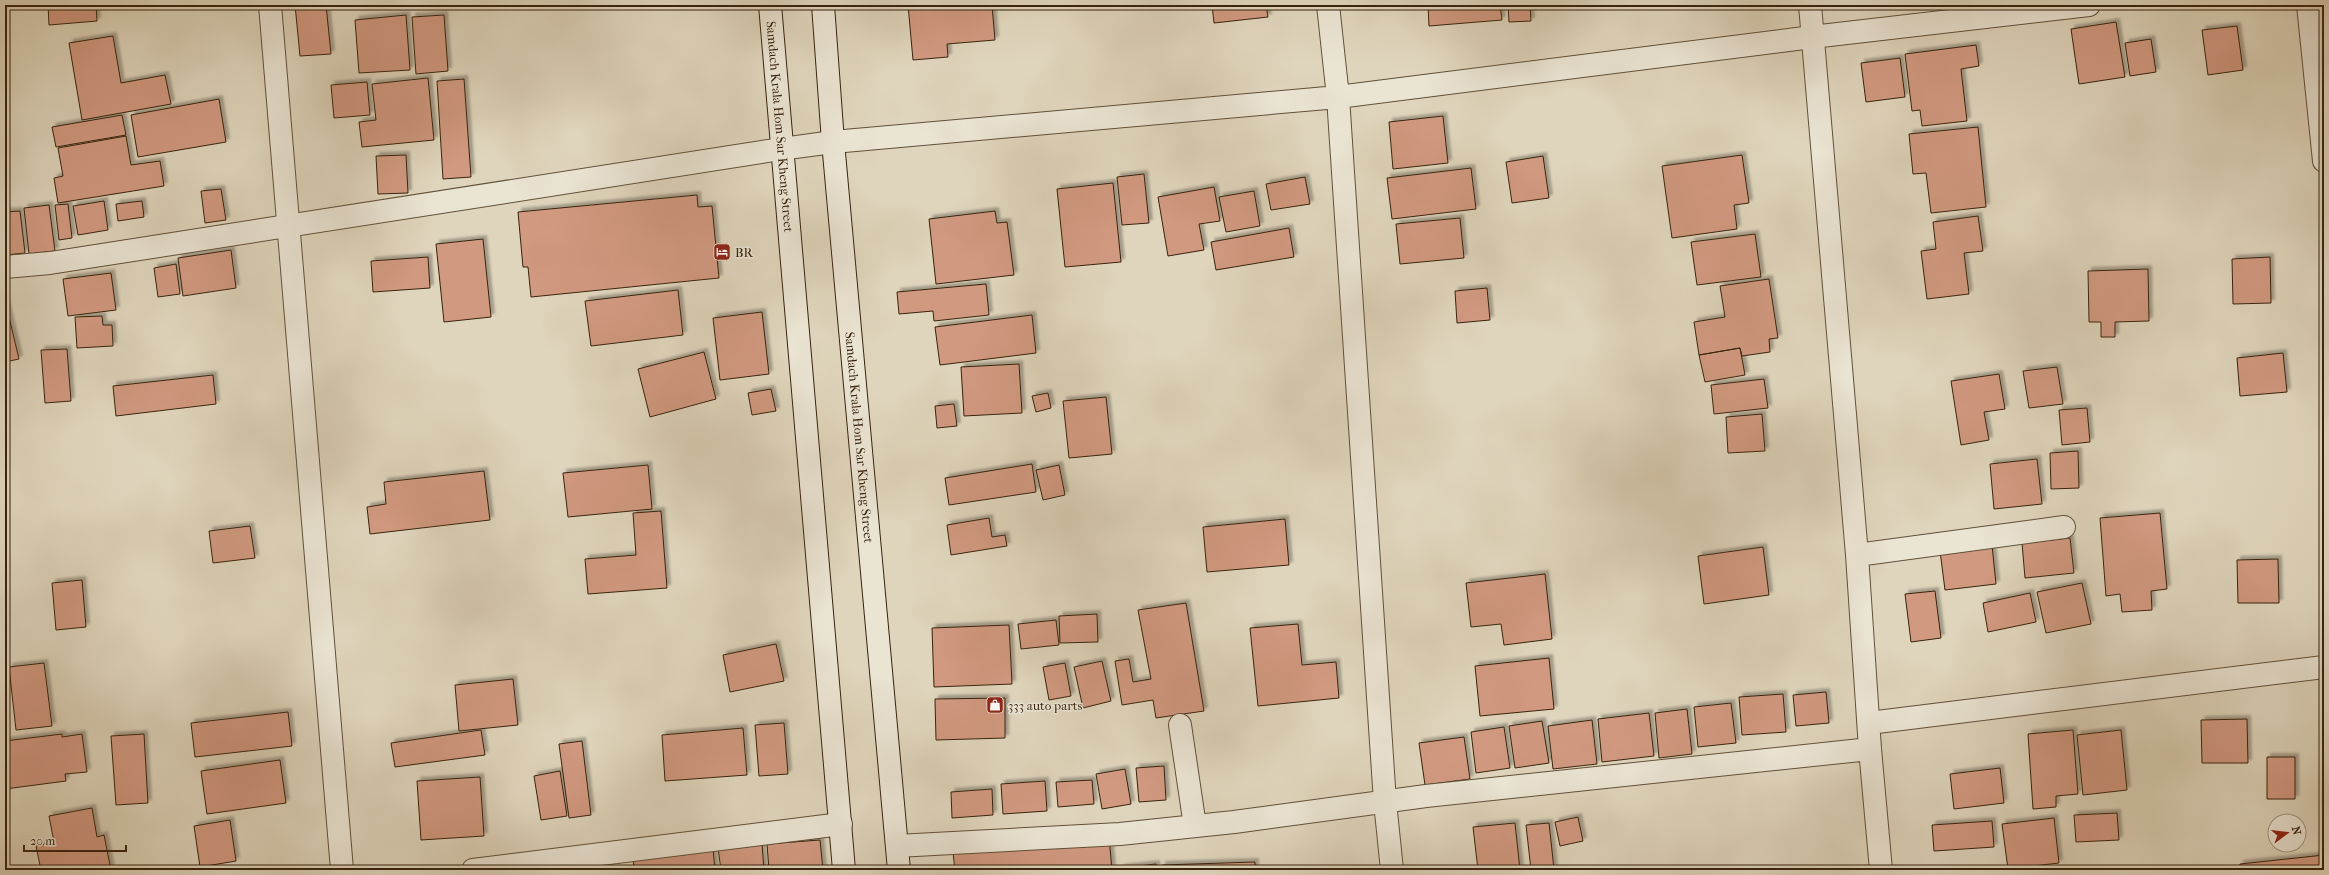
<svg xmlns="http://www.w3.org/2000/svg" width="2329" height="875" font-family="'IM FELL French Canon',serif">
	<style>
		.building { fill: #d19980; stroke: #37230d; filter: url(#shadow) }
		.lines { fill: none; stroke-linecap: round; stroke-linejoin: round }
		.street-casing { stroke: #615039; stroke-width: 24 }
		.secondary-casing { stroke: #37230d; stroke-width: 24 }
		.street { stroke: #eae4d3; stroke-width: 22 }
		.secondary { stroke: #eae4d3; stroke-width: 22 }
		.labels { text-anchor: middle; stroke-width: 3; stroke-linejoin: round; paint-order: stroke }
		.street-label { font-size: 13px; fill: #37230d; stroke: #eae4d3 }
		.poi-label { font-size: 13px; fill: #37230d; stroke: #eae4d3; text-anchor: start }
	</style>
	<defs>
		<filter id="shadow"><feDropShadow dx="3.5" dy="-3.5" stdDeviation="1" flood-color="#0004"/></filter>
	</defs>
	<rect width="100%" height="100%" fill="#dfd5bc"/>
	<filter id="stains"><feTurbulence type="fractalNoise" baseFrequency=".005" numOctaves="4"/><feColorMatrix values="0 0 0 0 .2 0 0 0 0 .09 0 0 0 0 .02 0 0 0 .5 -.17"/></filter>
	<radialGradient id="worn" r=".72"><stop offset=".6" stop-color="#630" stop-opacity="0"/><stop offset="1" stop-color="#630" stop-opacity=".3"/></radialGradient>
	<path class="building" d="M48 5H96L97 21 49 25Z
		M295 5H326L331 54 300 56Z
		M908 5H992L995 40 947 44 948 57 913 60Z
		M1212 5H1266L1268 17 1214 23Z
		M1428 5H1500L1502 20 1429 26Z
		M1508 5H1530L1531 21 1509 22Z
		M406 15 410 70 359 73 355 20Z
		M444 15 448 71 416 74 412 17Z
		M2116 22 2125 77 2079 84 2071 29Z
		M2237 26 2243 70 2208 75 2202 30Z
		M113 36 121 83 165 75 171 104 82 120 69 43Z
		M2151 39 2156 72 2130 76 2125 43Z
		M1976 45 1979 66 1961 69 1967 121 1922 126 1920 110 1912 111 1905 54Z
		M1900 58 1905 97 1866 102 1861 63Z
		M428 78 434 140 362 147 359 122 376 120 372 84Z
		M464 79 471 177 443 179 437 81Z
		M367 82 370 115 334 118 331 85Z
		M219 99 226 142 138 157 131 115Z
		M122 115 126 135 56 147 52 127Z
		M1443 116 1448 163 1393 169 1389 122Z
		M1978 127 1986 207 1931 213 1926 173 1913 174 1909 134Z
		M126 136 131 165 160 161 164 186 58 203 54 178 63 176 58 148Z
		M406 155 408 193 378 194 376 156Z
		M1742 155 1749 203 1734 205 1737 229 1672 238 1662 166Z
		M1543 156 1549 198 1512 203 1506 162Z
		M1471 168 1476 209 1392 219 1387 178Z
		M1144 174 1149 223 1122 225 1117 177Z
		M1305 177 1310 204 1271 210 1266 184Z
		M1113 183 1121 262 1065 267 1057 189Z
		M1214 187 1220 221 1199 224 1204 250 1168 256 1158 197Z
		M221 189 226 220 205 223 201 191Z
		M1254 191 1260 226 1226 232 1219 197Z
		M697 195 698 207 712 206 719 278 531 297 528 267H523L518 212Z
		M104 201 108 230 78 235 73 206Z
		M142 201 144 217 118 221 116 204Z
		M68 204 72 238 59 240 55 205Z
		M49 205 55 251 29 254 24 208Z
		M20 211 25 253 5 255V212Z
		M995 211 997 223 1007 222 1014 275 936 284 929 219Z
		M1978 216 1983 251 1964 253 1969 294 1927 299 1921 251 1936 249 1933 222Z
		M1460 218 1464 258 1400 264 1396 224Z
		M1289 228 1294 257 1216 270 1211 242Z
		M1755 234 1761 277 1697 285 1691 242Z
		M483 239 491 317 444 322 436 244Z
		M231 250 236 288 183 296 178 258Z
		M428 257 430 288 373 292 371 261Z
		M2270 257 2271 303 2233 304 2232 259Z
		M176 264 180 294 158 297 154 268Z
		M2148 269 2149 321 2115 322V337H2101V322H2089L2088 271Z
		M111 273 116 310 68 316 63 279Z
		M1769 279 1778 338 1769 339 1770 352 1742 356 1740 348 1699 355 1694 322 1725 317 1720 286Z
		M986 284 989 315 934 321 933 311 899 314 897 292Z
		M1487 288 1490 320 1457 323 1455 291Z
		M678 290 683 335 591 346 585 301Z
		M5 300 19 359 5 362Z
		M762 312 769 374 720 380 713 318Z
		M1032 315 1036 353 940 365 935 327Z
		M102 316 103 325H112L113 346 77 348 75 317Z
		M1740 348 1745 375 1705 382 1699 355Z
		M67 349 71 401 45 403 41 350Z
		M704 352 716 399 650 417 638 369Z
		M2283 353 2287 392 2240 396 2237 358Z
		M1019 364 1022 413 964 416 961 367Z
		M2057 367 2063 404 2029 408 2023 371Z
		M1999 374 2005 409 1984 412 1989 440 1961 445 1951 381Z
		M213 375 216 404 116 416 113 386Z
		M1764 379 1768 408 1714 414 1711 385Z
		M771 389 776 411 752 415 748 393Z
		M1048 393 1051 408 1036 412 1032 396Z
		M1106 397 1112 454 1069 458 1063 401Z
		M954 404 957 426 937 428 935 406Z
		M2087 408 2090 442 2062 445 2059 410Z
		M1762 414 1765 451 1728 453 1726 417Z
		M2078 451 2079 488 2051 489 2050 453Z
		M2037 459 2042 504 1994 509 1990 464Z
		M1032 464 1036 492 949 505 945 478Z
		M648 465 652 509 568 517 563 473Z
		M1059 465 1065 495 1043 500 1036 470Z
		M484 471 490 520 370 534 367 507 386 504 384 482Z
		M661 511 667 588 588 594 585 559 636 555 633 513Z
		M2160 513 2167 589 2151 591 2152 610 2122 612 2120 594 2106 596 2100 518Z
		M989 518 992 537 1005 535 1007 546 951 555 947 525Z
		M1285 519 1289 565 1207 572 1203 527Z
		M250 526 255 558 213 563 209 531Z
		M2070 538 2074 573 2025 578 2022 543Z
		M1992 545 1996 584 1945 590 1940 551Z
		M1763 547 1769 595 1704 604 1698 556Z
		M2278 559 2279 603H2238L2237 560Z
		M1545 574 1552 639 1504 645 1501 624 1471 627 1466 583Z
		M82 580 86 627 56 630 52 583Z
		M2082 583 2091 624 2046 633 2037 592Z
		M1935 591 1941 638 1911 642 1905 594Z
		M2030 593 2036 622 1988 632 1983 603Z
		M1186 603 1204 711 1156 718 1153 700 1122 705 1115 661 1129 659 1133 682 1151 679 1138 610Z
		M1097 614 1098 642 1060 643 1059 616Z
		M1056 620 1059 645 1021 649 1018 624Z
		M1298 624 1302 665 1336 662 1339 698 1258 706 1250 628Z
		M1009 625 1012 684 934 687 932 628Z
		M776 644 784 681 730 692 723 655Z
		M1549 658 1554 709 1480 716 1475 666Z
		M1102 661 1111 701 1083 708 1074 667Z
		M44 663 52 726 16 730 9 667Z
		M1065 663 1071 696 1049 700 1043 667Z
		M513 679 518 725 459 731 455 685Z
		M1826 692 1829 723 1796 726 1793 695Z
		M1783 694 1786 732 1742 735 1739 697Z
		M1005 698V738L936 740 935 699Z
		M1731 703 1736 743 1698 747 1694 707Z
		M1687 709 1692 754 1659 758 1655 713Z
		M288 712 292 746 195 757 191 723Z
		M1649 713 1654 756 1602 762 1598 719Z
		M2247 719 2248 763H2202L2201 720Z
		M1592 720 1597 764 1553 769 1548 726Z
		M1542 721 1549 763 1515 768 1509 726Z
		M784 723 788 774 759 776 755 725Z
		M1504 727 1510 768 1476 773 1471 732Z
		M743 728 747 775 665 781 662 735Z
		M481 730 485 755 395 767 391 743Z
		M2073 730 2078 794 2056 796V807L2033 809 2028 734Z
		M2121 730 2127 790 2083 795 2077 735Z
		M62 734V737L82 734 87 772 65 774 66 781 5 789V741Z
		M144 734 148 803 116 805 111 736Z
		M1464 737 1470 779 1425 785 1419 743Z
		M582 741 591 815 569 818 559 744Z
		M2267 757H2295V799H2267Z
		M280 760 286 803 207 814 201 771Z
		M1164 766 1166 800 1139 802 1136 768Z
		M2000 768 2004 803 1954 809 1950 774Z
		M1125 769 1131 804 1102 809 1096 774Z
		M560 771 567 816 541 820 534 776Z
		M480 777 484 836 421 840 417 781Z
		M1092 780 1094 804 1058 807 1056 782Z
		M1045 781 1047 811 1003 814 1001 784Z
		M992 789 993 815 952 818 951 792Z
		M92 808 97 837 104 835 111 870H41L36 846 54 842 49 816Z
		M2117 813 2119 840 2076 842 2074 815Z
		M1578 817 1583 841 1560 846 1555 822Z
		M2054 818 2059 863 2008 869 2002 824Z
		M230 820 236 861 200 867 194 826Z
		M1992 821 1994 847 1934 851 1932 825Z
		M1515 823 1520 870H1478L1473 827Z
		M1549 823 1554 869 1531 870 1526 825Z
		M1109 837 1112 870H955L953 853Z
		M820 840 823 870H769L767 844Z
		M762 844 764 870H721L718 848Z
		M713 849 715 870H634L633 856Z
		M2324 855V870H2240V864Z
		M1255 862V870H1162V865Z
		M1156 864 1157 870H1121V868Z"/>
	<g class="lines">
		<defs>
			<path id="street" d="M270 5 342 870
				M1328 5 1338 97 1385 802 1392 870
				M1810 5 1857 555 1870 749 1881 870
				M2308 5 2324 161
				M5 267 50 263 781 149 833 142 1338 97 1812 37 2089 5
				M1857 555 2064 527
				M1869 723 2324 667
				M1180 725 1195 826
				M897 846 1120 834 1234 822 1426 796 1870 749
				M473 870 841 824"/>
			<g id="secondary">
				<path id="s1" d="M770 5 844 870"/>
				<path id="s2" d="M823 5 833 142 899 870"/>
			</g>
		</defs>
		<use href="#street" class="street-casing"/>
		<use href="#secondary" class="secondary-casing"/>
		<use href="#street" class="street"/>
		<use href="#secondary" class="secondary"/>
	</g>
	<defs>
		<symbol id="hotel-square" viewBox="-11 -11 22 22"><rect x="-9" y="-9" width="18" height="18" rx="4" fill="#8f2418" stroke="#eae4d3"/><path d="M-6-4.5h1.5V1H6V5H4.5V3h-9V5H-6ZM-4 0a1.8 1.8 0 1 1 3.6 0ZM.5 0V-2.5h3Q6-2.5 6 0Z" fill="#fff"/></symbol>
		<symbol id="shop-square" viewBox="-11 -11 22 22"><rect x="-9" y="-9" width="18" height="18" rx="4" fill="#8f2418" stroke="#eae4d3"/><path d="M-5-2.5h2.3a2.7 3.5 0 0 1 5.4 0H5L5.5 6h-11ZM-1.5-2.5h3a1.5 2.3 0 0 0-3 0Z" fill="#fff"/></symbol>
	</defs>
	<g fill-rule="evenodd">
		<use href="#hotel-square" x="712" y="242" width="20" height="20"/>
		<use href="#shop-square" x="985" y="695" width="20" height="20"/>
	</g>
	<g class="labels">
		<g class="street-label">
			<text dy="5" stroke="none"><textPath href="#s1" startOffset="122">Samdach Krala Hom Sar Kheng Street</textPath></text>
			<text dy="5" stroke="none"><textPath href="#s2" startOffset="434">Samdach Krala Hom Sar Kheng Street</textPath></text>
		</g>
		<g class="poi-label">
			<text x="735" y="257">BR</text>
			<text x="1008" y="710">333 auto parts</text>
		</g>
	</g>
	<rect width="2329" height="875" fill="none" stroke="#dfd5bc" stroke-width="20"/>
	<rect x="6" y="6" width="2317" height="863" fill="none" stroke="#37230d" stroke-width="2"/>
	<rect x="10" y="10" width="2309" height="855" fill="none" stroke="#37230d"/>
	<g transform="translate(2287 833) rotate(75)"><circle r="19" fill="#eae4d3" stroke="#a29784"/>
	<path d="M0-3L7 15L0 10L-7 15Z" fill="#8f2418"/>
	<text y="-6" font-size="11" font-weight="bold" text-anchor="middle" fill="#37230d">N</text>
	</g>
	<path d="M24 845v6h102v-6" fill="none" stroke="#37230d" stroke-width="2"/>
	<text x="30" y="845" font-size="12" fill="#37230d" stroke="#eae4d3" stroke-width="3" paint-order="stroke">20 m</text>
	<rect width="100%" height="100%" filter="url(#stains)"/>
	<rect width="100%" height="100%" fill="url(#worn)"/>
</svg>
